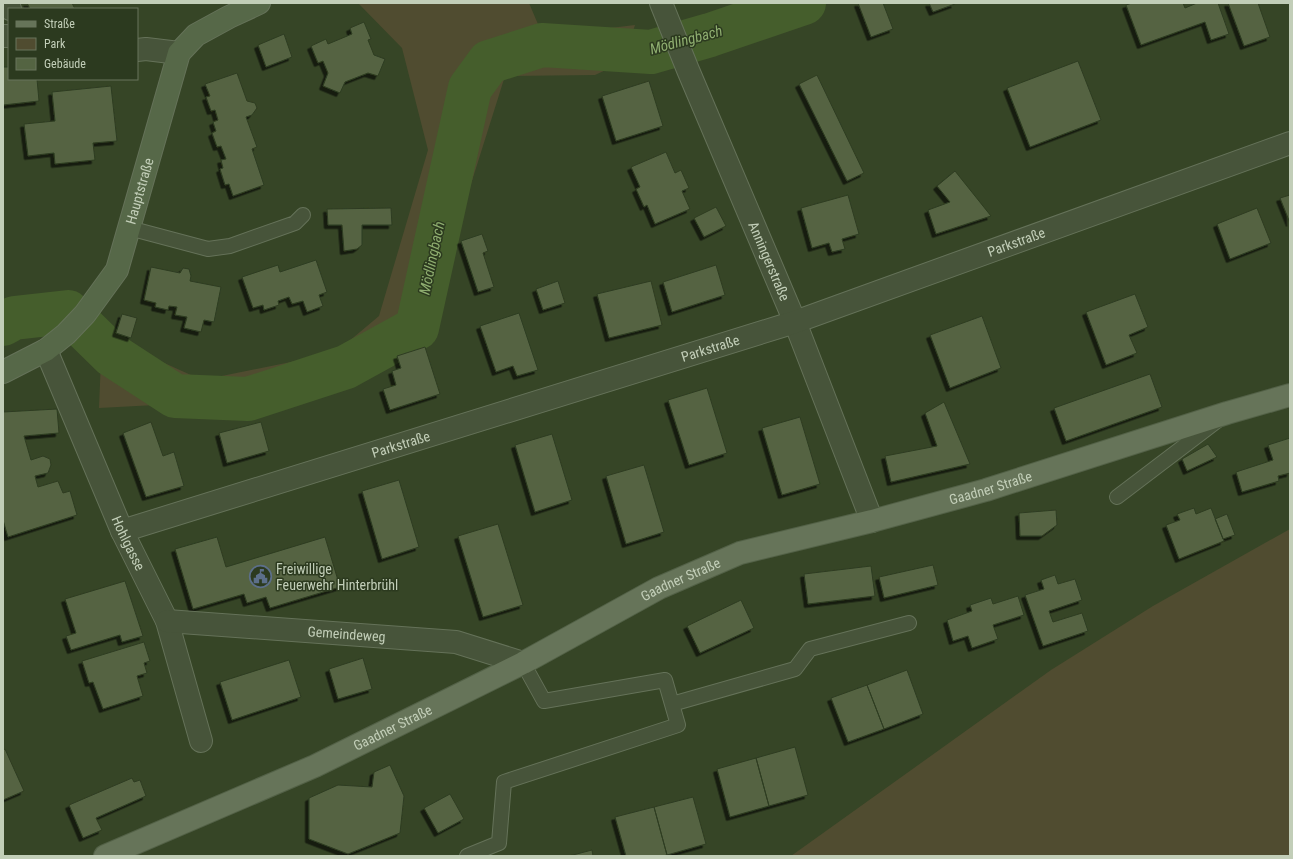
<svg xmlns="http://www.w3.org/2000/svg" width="1293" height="859" font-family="'Roboto Condensed',sans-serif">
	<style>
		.green { fill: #504c30 }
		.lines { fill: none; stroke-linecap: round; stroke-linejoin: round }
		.river { stroke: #455e2c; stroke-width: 44 }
		.building { fill: #546442; stroke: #2e3c21; filter: url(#shadow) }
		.lane-casing { stroke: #657259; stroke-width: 16 }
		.street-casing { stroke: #657259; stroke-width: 24 }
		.secondary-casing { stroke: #657259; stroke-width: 24 }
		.primary-casing { stroke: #536147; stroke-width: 24 }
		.lane { stroke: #47543a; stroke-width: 14 }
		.street { stroke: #47543a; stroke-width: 22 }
		.secondary { stroke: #566848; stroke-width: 22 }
		.primary { stroke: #667459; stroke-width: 22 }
		.labels { text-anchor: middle; stroke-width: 3; stroke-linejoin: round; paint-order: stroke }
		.street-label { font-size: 14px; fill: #c2ceb8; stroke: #2c3a1f }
		.poi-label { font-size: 14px; fill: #c2ceb8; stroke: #2c3a1f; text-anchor: start }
		.water-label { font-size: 15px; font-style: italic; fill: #8fae70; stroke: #2c3a1f }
	</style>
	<defs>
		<filter id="shadow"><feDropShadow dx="-3.5" dy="3.5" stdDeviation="0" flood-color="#0009"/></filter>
	</defs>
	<rect width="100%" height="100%" fill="#364526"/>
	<path class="green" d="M358 3H529L543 36 635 25 623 62 595 75 505 76 424 333 321 373 212 402 99 408 102 335 202 380 335 353 379 316 428 150 402 48Z
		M1290 529V856H791L1051 670 1153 606Z"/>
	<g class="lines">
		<path class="river" d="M3 324 14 318 68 312 112 355 175 396 248 399 346 367 417 328 470 88 489 62 542 45 651 52 710 35 804 3"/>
	</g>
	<path class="building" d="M27 3H72L75 9H30Z
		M858 3H883L893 29 871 37Z
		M929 3H954L955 4 933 12Z
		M1132 3H1183L1185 8 1197 3H1218L1229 34 1211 40 1205 22 1141 45 1126 5Z
		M1228 3H1258L1270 37 1244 46Z
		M364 22 371 39 368 40 374 55 385 59 378 76 368 73 345 82 340 93 323 86 328 73 323 61 318 63 311 46 326 39 328 44 352 34 350 28Z
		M284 34 292 57 266 67 258 45Z
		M1078 61 1101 120 1030 147 1007 88Z
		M3 67H9V79H37L39 101 3 105Z
		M237 73 247 101 255 103 257 108 252 115 246 117 257 147 252 149 264 185 233 196 229 184 225 185 220 169 223 168 221 160 226 159 221 146 217 147 212 133 216 131 213 122 218 120 215 110 211 111 206 97 210 96 205 84Z
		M817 75 864 173 847 181 799 84Z
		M649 81 663 126 616 141 602 96Z
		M111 86 117 141 93 143 95 160 55 164 54 153 28 156 24 124 55 121 52 92Z
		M666 152 675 173 681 170 689 188 682 191 690 209 655 224 647 205 644 207 636 189 640 187 631 167Z
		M955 171 991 216 936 234 928 210 950 202 937 186Z
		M848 195 859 234 842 239 845 249 832 252 829 243 812 248 801 208Z
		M1290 195V223L1280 198Z
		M716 207 726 226 704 237 694 218Z
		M391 208 392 225H362V245L357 249 344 251 342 225H328L327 209Z
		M1257 208 1271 243 1230 259 1217 224Z
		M482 234 488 251 483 253 494 287 478 292 461 241Z
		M316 260 327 292 319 295 323 306 307 312 303 301 292 304 289 297 278 301 279 305 264 310 263 305 253 308 242 277 278 265 280 272Z
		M716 265 725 295 672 312 663 282Z
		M151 267 180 273 183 268 189 269 191 276 190 281 221 287 214 322 204 320 201 332 184 328 187 317 175 315 177 307 169 306 168 310 155 307 156 303 144 300Z
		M558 281 565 303 543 310 536 289Z
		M651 281 662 325 609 338 597 294Z
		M1135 294 1148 327 1129 335 1137 353 1106 365 1086 312Z
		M519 313 538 370 517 376 513 366 496 372 480 326Z
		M122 314 137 318 131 338 116 333Z
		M982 316 1001 368 950 388 930 335Z
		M425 347 440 394 390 410 383 389 396 385 392 371 401 368 397 356Z
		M1150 374 1162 407 1066 441 1054 408Z
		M707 388 727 453 689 465 668 400Z
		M944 402 970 464 891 482 885 456 937 446 925 413Z
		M57 409 59 433 24 436 31 460 43 456 50 459 51 465 48 473 35 476 38 487 58 481 63 493 70 491 77 515 8 537 3 520V412Z
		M800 417 820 484 782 495 762 428Z
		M151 422 163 456 174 452 184 486 146 497 123 433Z
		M261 422 269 451 227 463 219 433Z
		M552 434 572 500 535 512 515 445Z
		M1290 438V473L1278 476 1279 481 1242 492 1236 472 1273 460 1268 445Z
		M1208 444 1217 457 1187 471 1182 459Z
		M644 465 664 532 626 544 606 476Z
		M399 480 419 547 382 559 362 491Z
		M1194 508 1196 514 1211 508 1224 541 1179 559 1166 525 1180 520 1177 514Z
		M1056 510 1057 525 1042 536H1020L1019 513Z
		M1227 514 1235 535 1223 539 1215 519Z
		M498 524 523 605 483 617 458 536Z
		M217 537 226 567 325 537 340 587 270 608 266 597 247 603 244 594 193 609 175 549Z
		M933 565 938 585 884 598 879 577Z
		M871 566 875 596 808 604 804 574Z
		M1055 575 1058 584 1075 579 1082 600 1049 611 1053 622 1082 613 1088 631 1043 646 1025 595 1044 589 1041 580Z
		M125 581 143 636 122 642 120 635 71 650 66 636 76 633 65 599Z
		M1018 596 1024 615 993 625 998 639 972 648 968 636 953 641 947 620 972 611 970 605 991 598 993 604Z
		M741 600 754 628 700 653 687 626Z
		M144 642 150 661 144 663 147 673 137 676 143 696 103 709 93 682 89 683 82 661Z
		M363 658 372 689 338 699 329 669Z
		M289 660 301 697 232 720 220 682Z
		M907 670 923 714 884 729 867 685Z
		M867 685 884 729 848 742 831 698Z
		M795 747 808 795 769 806 756 758Z
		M5 749 24 791 3 800V750Z
		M756 758 769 806 730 817 717 769Z
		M390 765 404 796 400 833 348 854 309 839V798L338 785 372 787 374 772Z
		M132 778 134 782 140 780 146 796 96 818 102 830 83 838 69 805Z
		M450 794 464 819 438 833 424 808Z
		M693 797 706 844 667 855 654 807Z
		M654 807 667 855 662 856H626L615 817Z
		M592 850 593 856H569Z"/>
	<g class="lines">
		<defs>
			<path id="lane" d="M129 228 208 249 230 246 295 223 303 215
				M1117 497 1217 421
				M672 704 795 669 810 649 909 623
				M467 856 499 843 504 782 678 725 665 680 544 701 523 663"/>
			<g id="street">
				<path d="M8 3 10 9"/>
				<path id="s1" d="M661 3 688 70 795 322 872 521"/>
				<path d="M3 36H9"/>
				<path d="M137 50 146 49 179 53"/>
				<path id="s2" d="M46 350 122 531 167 621 201 741"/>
				<path id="s3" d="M122 531 795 322 1290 143"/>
				<path id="s4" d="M167 621 456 642 523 663"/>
			</g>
			<g id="secondary">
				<path id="s5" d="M3 372 46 350 66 334 85 314 117 270 179 53 196 35 229 17 259 3"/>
			</g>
			<g id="primary">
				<path id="s6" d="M105 856 315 766 523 663 659 588 740 553 872 521 986 490 1227 413 1290 395"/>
			</g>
		</defs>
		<use href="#lane" class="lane-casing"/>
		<use href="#street" class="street-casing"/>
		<use href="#secondary" class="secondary-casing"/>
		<use href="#primary" class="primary-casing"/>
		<use href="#lane" class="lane"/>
		<use href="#street" class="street"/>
		<use href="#secondary" class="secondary"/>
		<use href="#primary" class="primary"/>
	</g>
	<defs>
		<symbol id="civic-ring" viewBox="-11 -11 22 22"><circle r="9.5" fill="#2c3a1f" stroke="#5c6f8a" stroke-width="1.5"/><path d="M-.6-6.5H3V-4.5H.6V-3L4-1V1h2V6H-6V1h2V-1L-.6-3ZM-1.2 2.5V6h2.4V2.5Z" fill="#5c6f8a"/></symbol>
	</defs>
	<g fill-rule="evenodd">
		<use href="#civic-ring" x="248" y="564" width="25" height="25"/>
	</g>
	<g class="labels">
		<g class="street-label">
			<text dy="5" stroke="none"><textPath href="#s5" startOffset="238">Hauptstraße</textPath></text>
			<text dy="5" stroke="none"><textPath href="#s3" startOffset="940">Parkstraße</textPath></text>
			<text dy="5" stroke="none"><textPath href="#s1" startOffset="280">Anningerstraße</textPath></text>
			<text dy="5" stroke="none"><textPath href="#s3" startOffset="616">Parkstraße</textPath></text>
			<text dy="5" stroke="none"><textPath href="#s3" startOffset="292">Parkstraße</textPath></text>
			<text dy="5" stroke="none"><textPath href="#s6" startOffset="963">Gaadner Straße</textPath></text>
			<text dy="5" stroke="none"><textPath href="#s2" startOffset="210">Hohlgasse</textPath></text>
			<text dy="5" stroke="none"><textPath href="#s6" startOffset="639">Gaadner Straße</textPath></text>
			<text dy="5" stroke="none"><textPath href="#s4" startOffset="180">Gemeindeweg</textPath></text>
			<text dy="5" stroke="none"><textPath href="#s6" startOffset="315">Gaadner Straße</textPath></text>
		</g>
		<g class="poi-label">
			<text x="276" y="574">Freiwillige<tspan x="276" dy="16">Feuerwehr Hinterbrühl</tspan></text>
		</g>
		<g class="water-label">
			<text transform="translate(686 40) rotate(-15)" y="5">Mödlingbach</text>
			<text transform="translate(432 258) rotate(-78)" y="5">Mödlingbach</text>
		</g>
	</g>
	<rect width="1293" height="859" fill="none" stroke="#c2ceb8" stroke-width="8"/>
	<rect x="8" y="8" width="130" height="72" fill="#2c3a1f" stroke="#68755c"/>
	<rect x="16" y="21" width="20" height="6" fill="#667459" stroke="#68755c"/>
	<text x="44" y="28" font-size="12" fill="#c2ceb8">Straße</text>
	<rect x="16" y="38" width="20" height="12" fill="#504c30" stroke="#68755c"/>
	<text x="44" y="48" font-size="12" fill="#c2ceb8">Park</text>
	<rect x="16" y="58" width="20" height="12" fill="#546442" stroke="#68755c"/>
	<text x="44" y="68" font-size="12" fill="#c2ceb8">Gebäude</text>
</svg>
